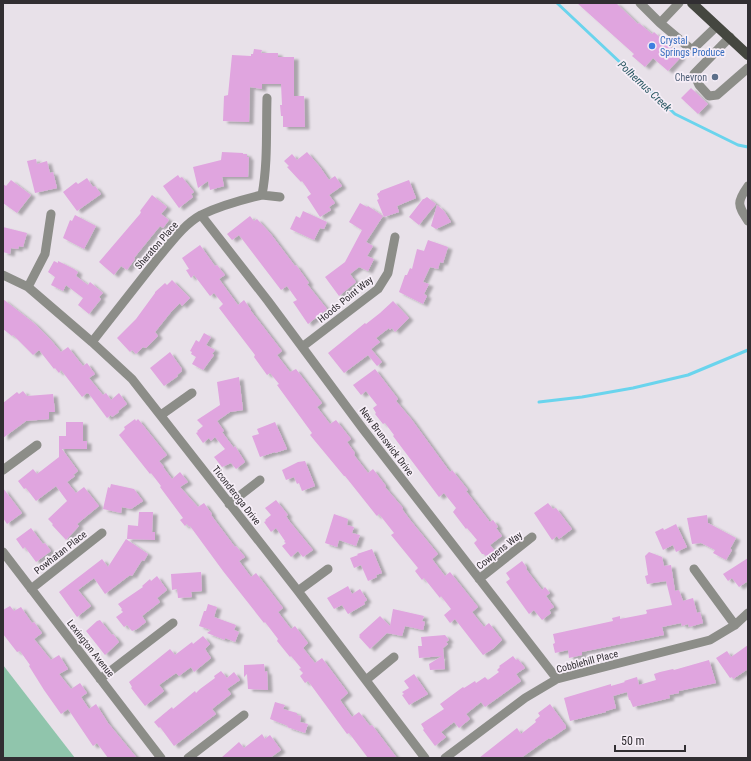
<svg xmlns="http://www.w3.org/2000/svg" width="751" height="761" font-family="'Roboto Condensed',sans-serif">
	<style>
		.green { fill: #90c5ac }
		.lines { fill: none; stroke-linecap: round; stroke-linejoin: round }
		.stream { stroke: #6ad4ed; stroke-width: 3 }
		.building { fill: #e0a5df; filter: url(#shadow) }
		.minor { stroke: #8c8d88; stroke-width: 9 }
		.major { stroke: #454740; stroke-width: 10 }
		.shop-dot { fill: #3f7fe0; stroke: #f6eef7; stroke-width: 1.5 }
		.service-dot { fill: #5c6f8a; stroke: #f6eef7; stroke-width: 1.5 }
		.labels { text-anchor: middle; stroke-width: 3.5; stroke-linejoin: round; paint-order: stroke }
		.shop-label { font-size: 10px; fill: #366cbe; stroke: #f6eef7; text-anchor: start }
		.service-label { font-size: 10px; fill: #4e5e75; stroke: #f6eef7; text-anchor: end }
		.street-label { font-size: 10px; fill: #312e32; stroke: #f6eef7 }
		.water-label { font-size: 11px; font-style: italic; fill: #295762; stroke: #f6eef7 }
	</style>
	<defs>
		<filter id="shadow"><feDropShadow dx="4.5" dy="2.5" stdDeviation="1" flood-color="#0004"/></filter>
	</defs>
	<rect width="100%" height="100%" fill="#e8e1e9"/>
	<path class="green" d="M3 665 75 758H3Z"/>
	<g class="lines">
		<path class="stream" d="M557 3 675 114 738 145 748 147
			M539 402 582 397 633 388 688 375 748 350"/>
	</g>
	<path class="building" d="M577 3H616L638 24 639 23 652 34 654 32 681 57 668 71 653 58 645 67 632 56 634 54Z
		M254 49 262 50 261 53H278V57H294V96H304L305 127H283V116H281L280 105H282L281 84H262V89L250 87 249 122 223 121 224 96 228 95 232 55 251 56V54H253Z
		M691 88 708 104 698 114 681 98Z
		M222 152 243 153V154H247V157H249L248 177H222L224 186 210 190 208 181 198 188 193 167 221 160Z
		M307 152 320 167 329 180 335 176 342 186 329 195 335 203 329 207 331 210 320 217 307 197 311 194 302 181 301 182 287 167 289 166 284 161 292 154 297 160Z
		M36 159 37 164 47 161 50 173 53 172 57 188 35 193 27 161Z
		M178 175 180 178 182 177 194 192 191 194 193 197 179 208 163 186Z
		M87 178 93 187 95 186 101 194 77 211 63 192 76 182 78 184Z
		M11 180 31 195 17 213 3 203V184L6 186Z
		M409 180 416 198 397 206 399 212 384 217 377 200 379 199 377 194 380 192V191Z
		M152 195 167 207 161 214 169 220 163 228 160 226 134 258 135 259 127 270 121 266 114 275 99 262 140 214 141 212 140 211Z
		M427 197 436 204 419 225 409 217 423 199H424Z
		M360 203 367 207 368 206 383 216 366 242 373 246 367 256 374 259 368 271 359 267 350 274 356 282 339 296 325 277 345 262 362 230 349 222Z
		M437 205 444 211 451 222 436 229 431 226Z
		M303 211 327 222 324 229 320 228 314 240 290 229 296 216 300 218Z
		M75 215 96 226 84 249 63 238 70 220 72 221Z
		M250 216 254 221 257 219 270 233 295 266 296 265 309 283 307 284 327 309 308 324 293 302 297 300 287 286 281 290 239 235 232 240 227 234Z
		M3 227 27 233 23 247 19 246 18 249 11 248 10 254 3 252Z
		M428 240 448 247 443 263 440 262 438 269 430 267 423 282 429 284 424 294 427 296 423 304 399 292 405 275H407L410 268 412 269 417 249 424 251Z
		M200 245 215 266 217 265 225 275 219 279 238 305 244 300 251 310V311L282 351 277 355 290 372 296 369 322 403 317 407 330 424 336 420 351 439 347 442 355 453 354 455 368 473 373 469 386 486 385 487 403 508 402 509 411 521 438 554 432 559 445 576 450 572 478 607 472 612 484 627 489 623 502 640 494 648 483 655 455 619 450 623 444 615 451 609 441 596 440 598 424 578 422 580 415 571 418 568 391 535 394 533 379 514 377 516 376 515 345 476H344L310 435 312 433 277 385 279 384 270 373 267 375 254 357 255 355 219 308 223 304 214 293 210 296 194 275 191 278 186 270 189 269 182 258Z
		M54 261 58 263V261L74 269 78 272 76 276 88 285 90 282 103 293 99 297 101 299 89 314 78 305 83 298 66 285 63 291 51 285 55 277 48 272Z
		M172 280 190 298 182 306 180 303 171 312 155 332 158 336 146 348 143 347 136 354 132 350 130 352 117 338 136 319 155 293V292L165 283 167 285Z
		M3 299 35 324 50 339 61 352 68 347 83 366 87 363 95 374 89 378 103 395 106 393 111 400 119 393 127 404 118 411 119 412 112 417 111 415 107 418 89 394 87 393 82 397 61 370 59 373 55 368 54 369 39 350 33 355 13 335 12 336 3 329Z
		M393 301 409 318 395 332 392 328 390 330 389 328 376 338 380 342 371 349 382 362 377 366 368 355 344 373 328 353 365 323 366 324 380 313Z
		M204 333 211 337 206 345 215 350 212 354 214 355 203 370 192 364 196 357 191 354 192 352 190 351 196 340 199 342Z
		M170 352 182 369 181 370 182 371 177 375 178 376 164 386 150 368Z
		M375 369 398 399 396 401 412 420 450 472 452 470 468 490 466 491 490 522 493 520 498 527 496 528 502 536 490 545 495 551 488 556 487 555 485 556 484 554H482L474 543 477 540 467 528 466 529 453 512 456 508 444 493 439 497 393 436 394 435 385 423 383 424 375 414 376 413 373 408 377 405 366 391 361 395 353 385Z
		M239 377 243 410 230 412 217 421 224 431 222 432 234 448 235 446 245 462 236 469 231 463 222 467 214 457 225 449 215 437 211 441 209 438 203 443 196 433 198 432 197 431 203 426 197 420 220 405 217 382Z
		M23 391 27 396 53 394 55 412H49V419L26 421 3 438V403L17 392 19 394Z
		M135 419 136 421 138 419 167 455 159 461 164 467H163L172 479 180 472 188 482 180 487 198 507 204 503 212 514 211 515 235 547 236 546 245 557 239 561 251 577 256 573 270 591 283 608 278 612 291 629 295 626 308 643 303 648 315 663 322 658 348 693 340 700 352 717 359 712 370 726 372 725 397 758H368L349 733 347 734 308 681 305 683 300 676 303 673 299 669 301 668 291 656 290 657 277 641 278 639 265 622 264 623 223 571 190 526 189 527 187 524 185 526 180 520 183 518 160 487 161 486 151 473 150 474 119 435 125 429 124 427Z
		M66 422H83V441H87V449H62L78 471 73 475 75 476 67 482 76 493 84 487 99 506 77 524 79 526 66 540 52 525 53 524 48 519 67 501 56 486 36 501 26 488 24 489 18 481 33 469 37 474 59 457V436H66Z
		M275 422 287 449 275 453V452L260 457 252 436 259 434 257 429Z
		M305 461 315 486 302 491 299 483 297 484 294 477 286 480 282 470 298 462Z
		M111 484 134 489 143 501 131 509 122 507 121 513 103 509 108 487 110 488Z
		M3 488 22 513 7 524 3 518Z
		M276 500 288 515 286 516 290 522 313 550 303 557 298 551 291 557 282 546 286 543 284 542 285 541 276 528 271 532 264 522 266 521 265 520 271 515 265 508Z
		M548 503 553 509 556 508 572 529 559 539 557 536 552 540 534 513Z
		M139 512H153L152 532H155V540L127 539 128 525 138 526Z
		M334 514 348 519 347 525 354 527 352 533 360 535 356 546 339 540 337 547 325 543Z
		M707 515 708 523 736 538 730 549 732 550 726 560 713 553 715 550 701 543 692 544 687 518Z
		M676 524 687 547 676 552 673 545 663 550 655 532 663 528 664 530Z
		M31 528 43 544 45 543 51 551 36 562 25 547 23 549 16 539Z
		M126 539 148 554 144 561 142 560 132 576 130 575 105 594 94 578 78 590 91 606 77 617 59 592 102 559 108 567Z
		M372 549 382 573 376 575 377 577 368 581 361 565 354 568 350 558 358 555 357 554Z
		M649 552 662 557 664 566 671 565 675 591 679 590 683 601 693 598 697 613 700 612 703 623 689 627 688 624 682 626 681 623 662 627 664 635 582 652V655L569 658 568 650 555 653 553 644 555 643 553 634 613 621 612 618 620 616V619L646 614 647 613 646 610 672 605 666 581 647 584 645 576 648 575 645 556Z
		M748 558V581L739 587 732 578 728 581 723 574Z
		M522 561 527 568 526 569 542 590 545 587 550 593 546 596 554 607 549 610 551 613 542 620 534 610 529 614 506 582 510 579 506 573Z
		M201 572 202 591 191 592 192 597 178 598 177 589 172 590 171 574Z
		M157 576 167 590 157 598 160 602 142 616 146 622 137 629 132 631 127 625 124 627 116 617 123 612 121 610 122 609 118 604 143 587 142 586 150 579 151 581Z
		M348 586 352 594 360 589 367 600 364 602 365 604 348 614 342 605 334 609 327 598Z
		M208 604 217 607 214 617 236 625 234 630 239 632 235 642 225 638V640L207 633 211 630 199 626 204 611H206Z
		M10 606 14 611 21 607 32 623 34 622 42 633 34 639 51 660 59 655 68 669 59 674 71 689 80 683 87 693 81 697 89 709 96 704 108 723 137 758H108L97 743 93 746 68 709 61 714 44 690 29 666 30 665 20 651 17 652 3 634V610Z
		M393 609 424 616 422 621 425 622 423 630 405 626 402 636 387 633 370 649 359 637 360 636 359 635 380 616 390 626Z
		M100 620 112 635 113 634 119 642 105 655 86 631 97 621Z
		M445 635 449 640 446 642 448 644 443 648 445 669 430 670 429 664 442 656 419 658 418 646H422L421 637Z
		M203 636 210 644 205 649 211 658 194 672 191 667 179 676 176 673 159 685 164 691 145 706 131 688 132 687 129 682 170 649 175 655 192 642 193 644Z
		M748 645V669L733 679 732 677 730 678 716 658 727 651 731 657Z
		M513 656 516 660 518 659 525 668 516 674 521 681 485 707 481 702 466 714 470 719 459 728 454 722 441 732 446 737 435 746 423 730 424 729 421 724 444 709 440 704 463 687 464 688 475 681 476 683 485 677 488 680 499 672 497 670 500 667 499 666Z
		M709 660 716 683 679 691V693L669 695 670 698 633 707 630 700H629L627 692 613 696 616 708 606 711V712L570 721 564 698 611 684V686L625 682 624 681 637 677 639 685 656 680 654 674 660 672 673 669 674 670Z
		M264 664 265 672 267 671 268 690 248 689 247 674 244 677V665Z
		M221 671 227 678 234 672 240 680 227 689 231 694 212 709 216 714 174 746 160 727 159 728 154 722 172 707 173 709 195 691 196 693 200 689 215 678 214 676Z
		M414 674 428 694 409 705 402 695 404 694 402 692 409 688 404 681Z
		M275 702 285 705 283 709 297 713V715L301 716 300 722 308 724 305 733 287 727 288 726 270 719Z
		M550 704 566 726V728L550 739 549 738 521 758H479L517 728 521 734 536 722 535 720 540 716 538 713Z
		M262 734 265 739 270 735 281 750 270 758H221L239 742 244 748Z"/>
	<g class="lines">
		<path class="minor" d="M640 3 660 23 679 3
			M660 23 692 50 717 26
			M730 37 694 74 699 85 709 96 717 95 748 68
			M748 186C736 203 738 205 748 221
			M262 195 280 197
			M201 215 268 301 363 429 557 679
			M3 275 28 287 92 342 132 379 298 591 425 758
			M28 287 45 254 51 214
			M92 342C114 314 136 286 158 258 171 243 183 225 201 215 220 206 241 200 262 195 268 163 266 130 267 98
			M302 347 378 289 388 273 395 237
			M161 415 192 393
			M3 470 37 445
			M229 504 260 480
			M3 552 161 758
			M694 569 735 625
			M479 579 532 537
			M31 589 102 533
			M298 591 328 569
			M100 679 173 623
			M366 680 394 657
			M188 758 244 715
			M445 758 525 698 557 679 710 640 735 625 748 613"/>
		<path class="major" d="M692 3 748 55"/>
	</g>
	<circle class="shop-dot" cx="652" cy="46" r="4"/>
	<circle class="service-dot" cx="715" cy="77" r="4"/>
	<g class="labels">
		<g class="shop-label">
			<text x="660" y="44">Crystal<tspan x="660" dy="12">Springs Produce</tspan></text>
		</g>
		<g class="service-label">
			<text x="707" y="81">Chevron</text>
		</g>
		<g class="street-label">
			<text transform="translate(156 245) rotate(-49)" y="4">Sheraton Place</text>
			<text transform="translate(345 299) rotate(-39)" y="4">Hoods Point Way</text>
			<text transform="translate(387 441) rotate(53)" y="4">New Brunswick Drive</text>
			<text transform="translate(237 495) rotate(52)" y="4">Ticonderoga Drive</text>
			<text transform="translate(499 550) rotate(-38)" y="4">Cowpens Way</text>
			<text transform="translate(60 552) rotate(-38)" y="4">Powhatan Place</text>
			<text transform="translate(91 648) rotate(52)" y="4">Lexington Avenue</text>
			<text transform="translate(587 661) rotate(-15)" y="4">Cobblehill Place</text>
		</g>
		<g class="water-label">
			<text transform="translate(645 86) rotate(43)" y="4">Polhemus Creek</text>
		</g>
	</g>
	<rect width="751" height="761" fill="none" stroke="#312e32" stroke-width="8"/>
	<path d="M615 745v6h70v-6" fill="none" stroke="#312e32" stroke-width="2"/>
	<text x="621" y="745" font-size="12" fill="#312e32" stroke="#f6eef7" stroke-width="3" paint-order="stroke">50 m</text>
</svg>
